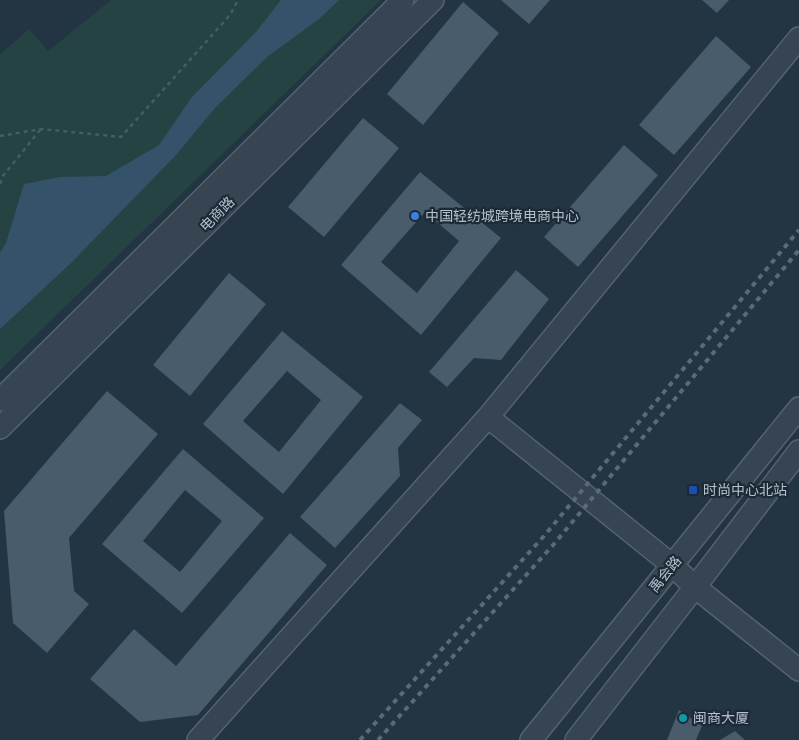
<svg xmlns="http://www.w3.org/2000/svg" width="799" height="740" font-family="'Work Sans','Noto Sans SC',sans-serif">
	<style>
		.green { fill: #254343 }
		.water { fill: #34536a }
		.building { fill: #485c6b; fill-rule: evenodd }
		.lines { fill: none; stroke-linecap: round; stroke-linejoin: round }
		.minor-casing { stroke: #55636f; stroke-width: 24 }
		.path { stroke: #435f5e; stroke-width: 2.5; stroke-dasharray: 4 4; stroke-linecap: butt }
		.minor { stroke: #374552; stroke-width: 21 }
		.rail { stroke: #596a79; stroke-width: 4; stroke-dasharray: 5 5; stroke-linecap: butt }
		.shop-dot { fill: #3f7fe0; stroke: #1c2a37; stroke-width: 2 }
		.transit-dot { fill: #1a4fb4; stroke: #1c2a37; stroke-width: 2 }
		.culture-dot { fill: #0f9aa8; stroke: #1c2a37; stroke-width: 2 }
		.labels { text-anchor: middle; stroke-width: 4.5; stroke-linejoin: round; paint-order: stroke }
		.street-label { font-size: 14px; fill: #b4c0cc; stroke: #1c2a37 }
		.poi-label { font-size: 14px; fill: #b4c0cc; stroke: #1c2a37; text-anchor: start }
	</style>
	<rect width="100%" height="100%" fill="#233442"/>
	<path class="green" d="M111 0H381L0 370V54L29 29 48 51Z"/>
	<path class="water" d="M281 0H339L319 19 267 57 214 109 177 154 70 264 0 329V253L6 243 24 184 60 177 106 176 159 145 192 97 256 32Z"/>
	<path class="building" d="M501 0H550L529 24Z
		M702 0H729L717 13Z
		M463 2 499 33 423 125 387 94Z
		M716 36 751 67 674 155 639 125Z
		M363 118 399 148 324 237 288 207Z
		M624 145 658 175 578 267 544 237Z
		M420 172 501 238 421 335 341 265ZM425 212 459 241 417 293 381 262Z
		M516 270 549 299 501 360 474 358 447 387 429 372Z
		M229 273 266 304 190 396 153 365Z
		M282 331 363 397 283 494 203 424ZM287 371 321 400 279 452 243 421Z
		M107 391 158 434 69 538 74 591 89 604 47 653 13 623 4 511Z
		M400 403 422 420 398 448 400 476 335 548 300 517Z
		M183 449 264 518 182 613 102 544ZM185 490 222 521 180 572 143 541Z
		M290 533 327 565 198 715 140 722 90 679 134 629 176 666Z
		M679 710 702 726 696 740H667Z
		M735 731 745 740H720Z"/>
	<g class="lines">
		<defs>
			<path id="minor" d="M0 400 403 0
				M488 417 672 565 695 587 799 670
				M0 428 433 0
				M198 740 488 417 799 38
				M531 740 799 408
				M576 740 695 587 799 451"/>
		</defs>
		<use href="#minor" class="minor-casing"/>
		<path class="path" d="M0 136 41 129 121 137 230 15 238 0
			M0 184 3 176 40 130"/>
		<use href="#minor" class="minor"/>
		<path class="rail" d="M360 740 544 536 799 230
			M378 740 554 544 799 250"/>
	</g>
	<circle class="shop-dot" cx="415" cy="216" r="5"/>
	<rect class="transit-dot" x="688" y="485" width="10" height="10" rx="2.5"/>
	<circle class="culture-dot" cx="683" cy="718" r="5"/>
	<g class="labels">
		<g class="street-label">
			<text transform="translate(217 214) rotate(-45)" y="5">电商路</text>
			<text transform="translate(665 574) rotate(-51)" y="5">禹会路</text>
		</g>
		<g class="poi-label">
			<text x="425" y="221">中国轻纺城跨境电商中心</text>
			<text x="703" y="495">时尚中心北站</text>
			<text x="693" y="723">闽商大厦</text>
		</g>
	</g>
</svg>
